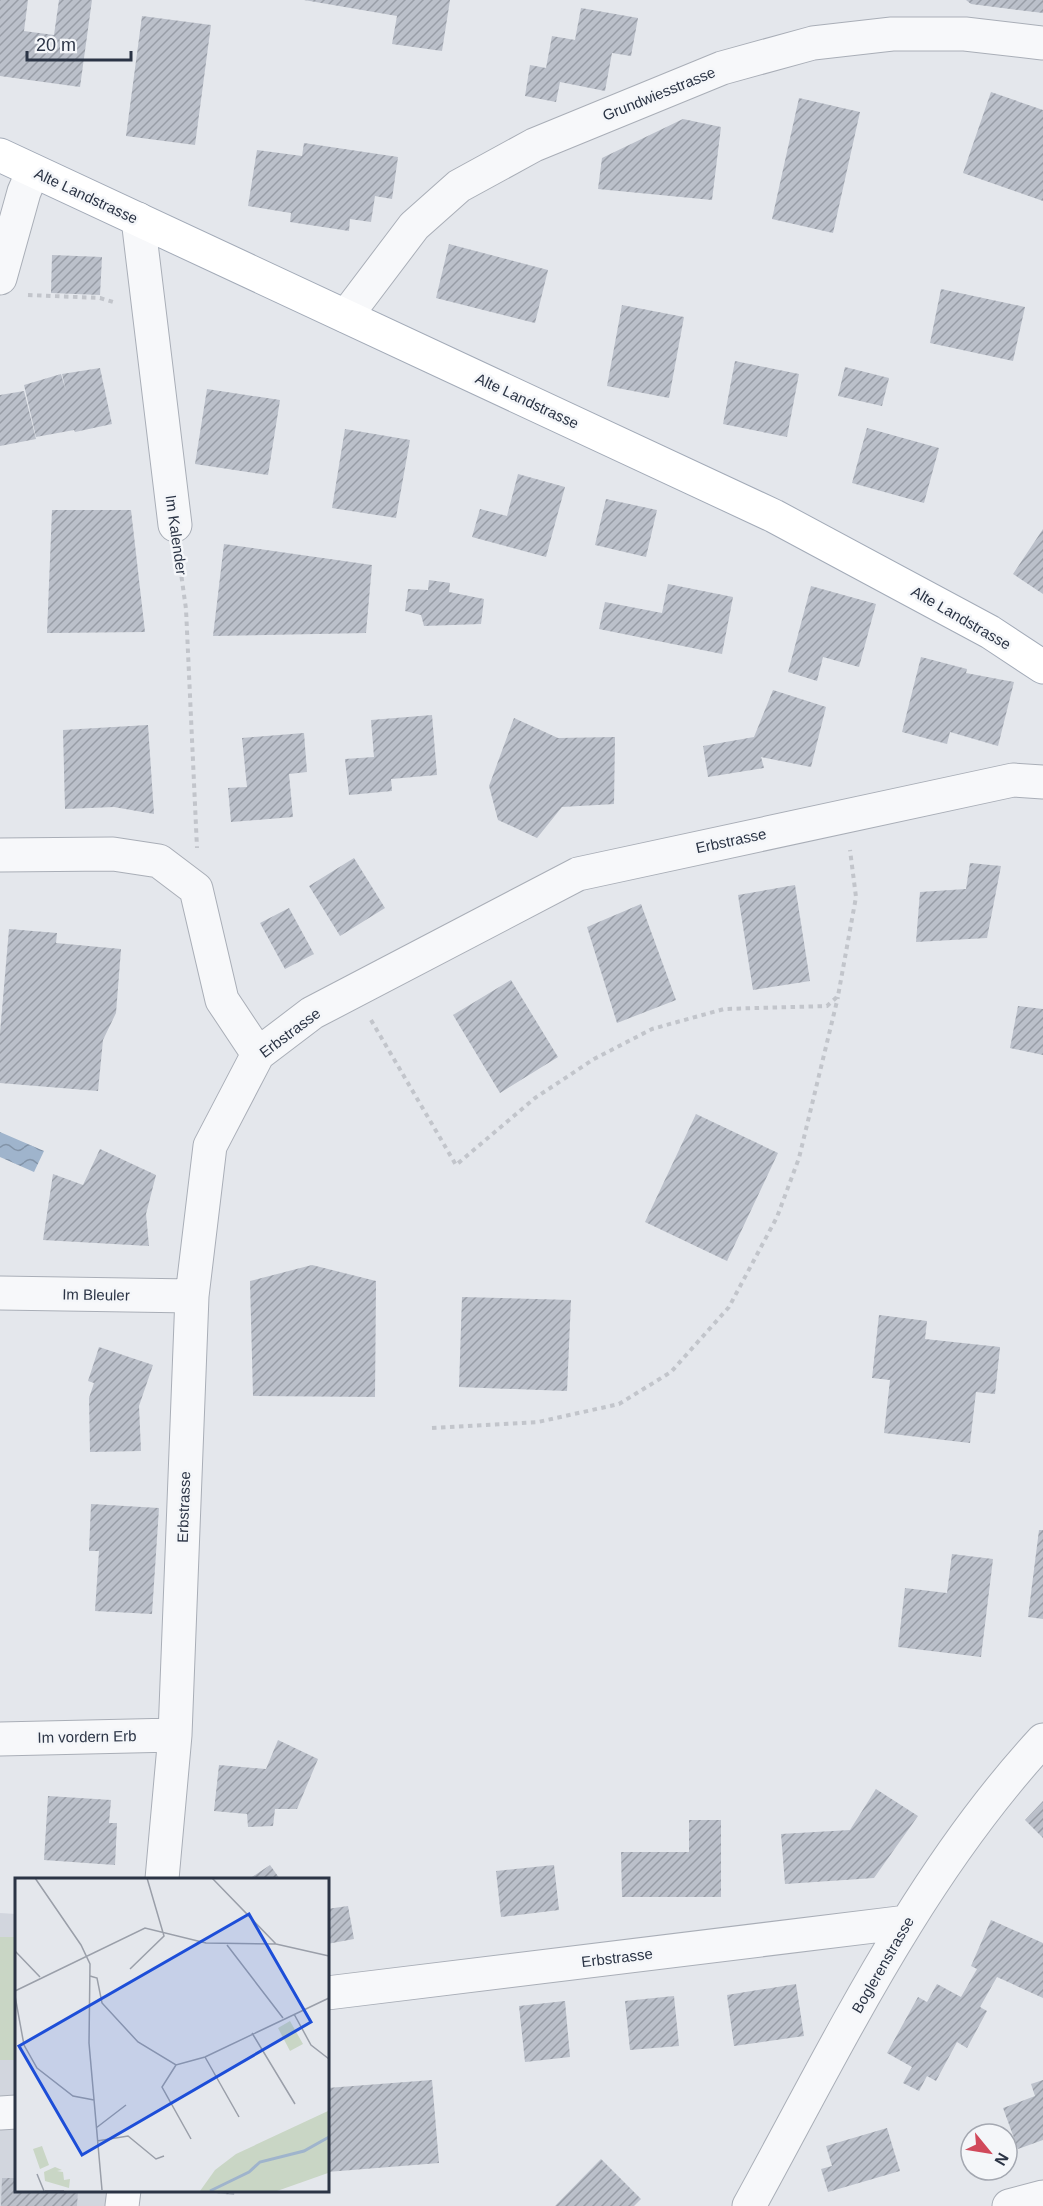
<svg xmlns="http://www.w3.org/2000/svg" width="1043" height="2206" font-family="Helvetica,sans-serif">
	<style>
		.built { fill: #d2d6de }
		.garden { fill: #c9d6c5 }
		.water { fill: url(#water-waves) }
		.building { fill: url(#building-hatch) }
		.lines { fill: none; stroke-linecap: round; stroke-linejoin: round }
		.minor-casing { stroke: #a9aeb7; stroke-width: 35 }
		.major-casing { stroke: #a3abb8; stroke-width: 35 }
		.path { stroke: #c2c5cb; stroke-width: 4; stroke-dasharray: 4.5 4.5; stroke-linecap: butt }
		.minor { stroke: #f7f8fa; stroke-width: 33 }
		.major { stroke: #fff; stroke-width: 33 }
		.labels { text-anchor: middle; stroke-width: 5; stroke-linejoin: round; paint-order: stroke }
		.street-label { font-size: 15px; fill: #2b3445; stroke: #f4f6f9 }
		.inset-river { fill: none; stroke: #9fb4cc; stroke-width: 3 }
		.inset-road { fill: none; stroke: #9a9fa9; stroke-width: 1.5 }
		.view { fill: #1d4ed8; fill-opacity: 0.15; stroke: #1d4ed8; stroke-width: 3 }
		.inset-edge { fill: none; stroke: #2b3445; stroke-width: 3 }
	</style>
	<defs>
		<pattern id="water-waves" width="16" height="10" patternUnits="userSpaceOnUse" patternTransform="scale(1.5)"><rect width="16" height="10" fill="#9fb4cc"/><path d="M0 5q4-4 8 0t8 0" fill="none" stroke="#8293a7"/></pattern>
		<pattern id="building-hatch" width="6" height="6" patternUnits="userSpaceOnUse" patternTransform="scale(1.5)"><rect width="6" height="6" fill="#bbc0ca"/><path d="M-1 1l2-2M0 6l6-6M5 7l2-2" fill="none" stroke="#989da6"/></pattern>
	</defs>
	<rect width="100%" height="100%" fill="#e4e7ec"/>
	<path class="built" d="M0 1913 16 1914V2190H107L106 2206H0Z"/>
	<path class="garden" d="M0 1937H16V2060H0Z"/>
	<path class="water" d="M0 1132 44 1151 34 1172 0 1157Z"/>
	<path class="building" d="M0 0H28L24 31 54 35 59 0H92L80 87 0 76Z
		M304 0H450L442 51 392 44 397 16Z
		M966 0H1043V13L971 4Z
		M581 8 638 18 631 56 612 53 605 91 560 82 556 102 525 96 530 65 546 68 552 36 575 40Z
		M142 16 211 25 195 145 126 136Z
		M991 92 1043 110V201L963 173Z
		M799 98 860 112 833 233 772 219Z
		M683 119 721 127 712 200 598 189 602 158Z
		M304 143 398 157 392 199 375 196 371 222 350 219 349 231 290 222 291 213 248 206 257 150 302 156Z
		M449 244 548 270 535 323 436 298Z
		M52 255 102 257 100 295 51 293Z
		M941 289 1025 307 1013 361 930 343Z
		M622 305 684 317 669 398 607 386Z
		M735 361 799 374 787 437 723 424Z
		M845 367 889 378 882 406 838 396Z
		M100 368 112 424 75 432 74 430 36 437 24 385 61 374 66 391 62 374Z
		M207 389 280 400 268 475 195 464Z
		M24 391 36 439 0 446V395Z
		M867 428 939 448 924 503 852 483Z
		M345 429 410 440 396 518 332 508Z
		M518 474 565 487 546 557 472 537 480 509 507 516Z
		M606 499 657 510 646 557 595 545Z
		M52 510H131L145 632 47 633Z
		M1043 529V594L1013 574Z
		M224 544 372 565 366 633 213 636Z
		M429 580 450 583 449 592 484 599 481 624 424 626 421 615 405 611 408 589 428 590Z
		M668 584 733 597 722 654 599 629 605 602 662 613Z
		M811 586 876 604 859 667 823 657 817 681 788 672Z
		M921 657 967 669 966 673 1014 682 998 746 950 732 947 744 902 732Z
		M773 690 826 707 811 767 761 757 764 768 708 777 703 746 754 737Z
		M432 715 437 775 391 779 392 791 349 795 345 759 374 757 371 720Z
		M514 718 558 738 615 737 614 804 562 807 537 838 498 820 489 786Z
		M148 725 154 814 114 807 65 809 63 730Z
		M304 733 307 772 289 774 293 817 231 822 228 788 247 787 242 738Z
		M354 858 385 908 340 936 309 886Z
		M970 863 1001 866 987 938 916 942 920 892 966 889Z
		M795 885 810 981 753 990 738 895Z
		M641 904 676 1000 617 1023 587 927Z
		M289 908 314 954 285 969 260 923Z
		M9 929 57 933 56 943 121 949 116 1013 103 1040 98 1091 0 1083V1033Z
		M511 980 558 1057 500 1093 453 1015Z
		M1018 1006 1043 1009V1055L1010 1048Z
		M696 1114 778 1153 727 1261 645 1222Z
		M100 1149 156 1175 146 1214 149 1246 43 1240 53 1174 83 1185Z
		M312 1265 376 1281 375 1397 253 1396 250 1281Z
		M462 1297 571 1300 567 1391 459 1387Z
		M879 1315 927 1321 925 1339 1000 1347 995 1394 976 1392 970 1443 884 1433 890 1380 872 1378Z
		M99 1347 153 1365 139 1406 141 1451 90 1452 89 1398 94 1383 88 1381Z
		M91 1504 159 1508 152 1614 95 1611 99 1551H89Z
		M1039 1530H1043V1619L1028 1617Z
		M952 1554 993 1559 981 1657 898 1647 905 1588 947 1593Z
		M278 1740 318 1759 297 1809H275L273 1826 248 1827 247 1814 214 1811 219 1765 266 1769Z
		M876 1789 918 1816 874 1878 785 1884 781 1834 850 1830Z
		M48 1796 111 1800 109 1823H117L115 1865 44 1860Z
		M1043 1801V1838L1025 1820Z
		M689 1820H721V1897H622L621 1852H689Z
		M270 1865 280 1879H249Z
		M554 1865 559 1910 501 1917 496 1871Z
		M348 1906 354 1939 327 1944V1909Z
		M991 1920 1043 1943V1998L997 1977 980 2007 987 2011 967 2048 957 2042 936 2081 927 2076 919 2091 903 2083 912 2067 887 2053 918 1997 927 2002 937 1984 961 1997 977 1969 971 1966Z
		M796 1984 804 2036 734 2046 727 1995Z
		M674 1996 679 2046 630 2050 625 2001Z
		M565 2001 570 2057 525 2062 519 2006Z
		M432 2080 439 2163 327 2172V2088Z
		M1043 2080V2140L1018 2149 1003 2108 1035 2096 1031 2084Z
		M887 2128 900 2171 828 2192 821 2169 832 2166 826 2146Z
		M601 2159 641 2199 634 2206H555Z
		M2 2178H16V2190H78L77 2206H1Z
		M198 2190H235L234 2195 198 2191Z"/>
	<g class="lines">
		<defs>
			<path id="minor" d="M138 219 175 525
				M0 278 24 192 33 171
				M346 316 414 226 459 186 534 145 722 68 813 43 892 34H965L1043 43
				M0 855 113 854 159 861 196 889 222 1000 258 1054
				M0 1293 192 1296
				M0 1739 175 1735
				M162 1879 175 1735 192 1296 210 1146 258 1054 312 1013 578 874 1013 780 1043 782
				M327 1993 907 1922
				M0 2113 16 2112
				M122 2206 124 2190
				M749 2206C837 2046 918 1875 1043 1740
				M1009 2206 1043 2197"/>
			<path id="major" d="M0 155 774 516 990 632 1043 667"/>
		</defs>
		<use href="#minor" class="minor-casing"/>
		<use href="#major" class="major-casing"/>
		<path class="path" d="M28 295 100 298 113 302
			M179 559 186 609 197 848
			M371 1020 456 1165 535 1098 594 1059 652 1029 724 1009 827 1006 838 996 856 897 850 850
			M432 1428 538 1422 619 1404 671 1372 729 1307 777 1217 799 1158 838 997"/>
		<use href="#minor" class="minor"/>
		<use href="#major" class="major"/>
	</g>
	<g class="labels">
		<g class="street-label">
			<text transform="translate(659 94) rotate(-22)" y="5">Grundwiesstrasse</text>
			<text transform="translate(86 196) rotate(25)" y="5">Alte Landstrasse</text>
			<text transform="translate(527 401) rotate(25)" y="5">Alte Landstrasse</text>
			<text transform="translate(176 535) rotate(82)" y="5">Im Kalender</text>
			<text transform="translate(961 618) rotate(30)" y="5">Alte Landstrasse</text>
			<text transform="translate(731 841) rotate(-12)" y="5">Erbstrasse</text>
			<text transform="translate(290 1033) rotate(-37)" y="5">Erbstrasse</text>
			<text transform="translate(96 1295) rotate(1)" y="5">Im Bleuler</text>
			<text transform="translate(184 1507) rotate(-88)" y="5">Erbstrasse</text>
			<text transform="translate(87 1737) rotate(-1)" y="5">Im vordern Erb</text>
			<text transform="translate(617 1958) rotate(-7)" y="5">Erbstrasse</text>
			<text transform="translate(883 1965) rotate(-60)" y="5">Boglerenstrasse</text>
		</g>
	</g>
	<g transform="translate(15 1878)">
		<rect width="314" height="314" fill="#e4e7ec"/>
		<path d="M40 289 47 292 42 293 48 294 49 302 55 301 54 310 30 303 29 294Z" fill="#c9d6c5"/>
		<path d="M313 233V295L262 313H185L200 292 221 276Z" fill="#c9d6c5"/>
		<path d="M275 143 288 166 275 173 263 150ZM27 268 34 287 25 291 18 271Z" fill="#c9d6c5"/>
		<path class="inset-river" d="M195 313 234 294 245 284 289 273 314 259"/>
		<path class="inset-road" d="M20 0 66 67 75 86 74 165 87 312M197 0 261 66M212 67 268 140M0 73 25 99M115 91 149 58 132 0M75 98 82 100 87 125 123 164 161 187 190 179 314 120M0 113 130 50 191 65 261 66 314 78M0 118 9 167 22 190 58 218 79 222M279 136 296 167 314 181M237 155 280 226M190 179 224 239M161 187 147 209 176 261M81 250 111 227M82 263 113 258 141 281 149 278M22 296 29 313M30 313H49"/>
		<path class="view" d="M234 36 296 144 67 277 4 168Z"/>
		<rect width="314" height="314" class="inset-edge"/>
	</g>
	<g transform="translate(989 2152) rotate(120)"><circle r="28" fill="#f4f6f9" stroke="#a4a8b1" stroke-width="1.5"/>
	<path d="M0-4.5L10 22L0 15L-10 22Z" fill="#d1495b"/>
	<text y="-9" font-size="16" font-weight="bold" text-anchor="middle" fill="#2b3445">N</text>
	</g>
	<path d="M27 51v9h104v-9" fill="none" stroke="#2b3445" stroke-width="3"/>
	<text x="36" y="51" font-size="18" fill="#2b3445" stroke="#f4f6f9" stroke-width="4.5" paint-order="stroke">20 m</text>
</svg>
